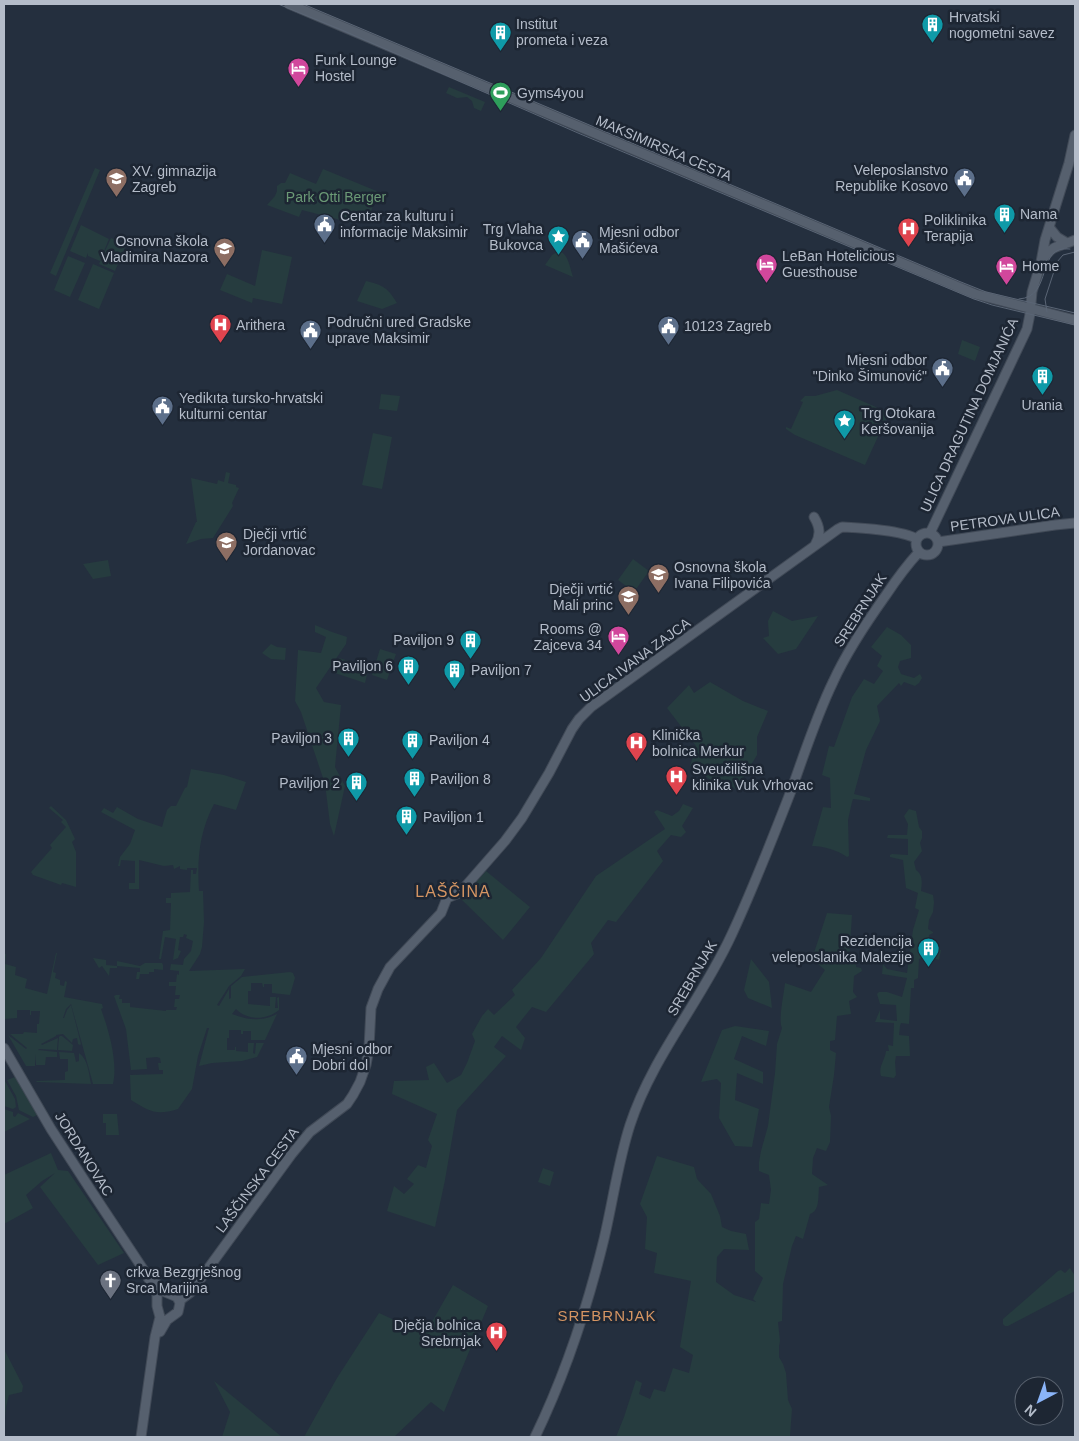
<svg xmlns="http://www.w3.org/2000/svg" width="1079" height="1441" font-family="Helvetica,sans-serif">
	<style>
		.green { fill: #263c3f }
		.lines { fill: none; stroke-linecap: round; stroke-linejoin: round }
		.major-casing { stroke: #414a57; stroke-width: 11 }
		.major { stroke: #56606e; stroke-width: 9 }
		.tram { stroke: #5a6575; stroke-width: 1 }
		.labels { text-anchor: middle; stroke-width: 5; stroke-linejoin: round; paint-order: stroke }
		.poi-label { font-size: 14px; fill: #b4bcc9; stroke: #1d2633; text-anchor: start }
		.street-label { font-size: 14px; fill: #b4bcc9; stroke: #1d2633 }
		.park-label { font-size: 14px; fill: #6b9a76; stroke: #1d2633 }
		.neighbourhood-label { font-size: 15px; letter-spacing: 1px; fill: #d59563; stroke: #1d2633 }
		.quarter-label { font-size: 16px; letter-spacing: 1px; fill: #d59563; stroke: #1d2633 }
	</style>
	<rect width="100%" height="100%" fill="#242f3e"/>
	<path class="green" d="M449 87 485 102 481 111 474 108 472 101 467 97 457 98 446 93Z
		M95 168 100 170 56 276 50 273Z
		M323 169 379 192 368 218H360L359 221 354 220 352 223 302 210 299 217 267 205 275 196 277 191V186L281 183H285L290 173 316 184Z
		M81 225 109 239 100 261 88 256V253L86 258 70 251Z
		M111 238 126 245 115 271 99 264Z
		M262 250 292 257 282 304 253 298 252 303 220 290 227 274 255 286Z
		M559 251C568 253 570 268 573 277L545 265 552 255Z
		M68 256 85 263 70 297 54 290Z
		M93 264 114 273 99 309 78 300Z
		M366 281C383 285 388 288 397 303L382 309 357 301Z
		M962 340 980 347 975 361 958 354Z
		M837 390 885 411 887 417 865 465 795 435 786 429V427L791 429 803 402 800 401 805 396H815Z
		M381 394 400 396 397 411 379 409Z
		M373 433 392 437 382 489 362 485Z
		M226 472 230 473 228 483 236 485V487L239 488 232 503 233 506 213 538 201 539 186 544 196 522H197L191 478 217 484 218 480 224 482Z
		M633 559 649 571 634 592 618 580Z
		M108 560 111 576 93 579 83 564Z
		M773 611 792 621 818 616 796 649 778 654 763 638 769 636 768 621Z
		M315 625 332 632 347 637 346 644 316 688 324 702 341 705 335 767 345 786 334 836 330 824 325 784 301 712 295 701 298 650 321 653 326 637 315 632Z
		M887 627 901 635 911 645V658L900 661 898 667 901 674 914 678 920 674 922 678 919 683 915 686 904 682 901 686 899 683 877 706 880 721 866 750 854 794 870 798V801L853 799 852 802 848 820 849 856 847 857C837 850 824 846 812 846L823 807 831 808 830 778 822 775 829 746 834 747 852 697 864 679 874 684 883 671 877 666 882 656 871 647Z
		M271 644 277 647 286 648 285 660 271 659 262 653Z
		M380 649 396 654 387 680 372 675Z
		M339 658 369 667 365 683 335 673Z
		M710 682 743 701 768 711 757 737V755L736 790 725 780 717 788 709 783 711 780 690 766 696 746 667 708 689 685 694 693Z
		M191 769 224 775 246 782 236 810 214 804C199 833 197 859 199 891H203L204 922 202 947 200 954 189 971 245 969 241 976 229 986 217 1005 219 1006 229 989V999L231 998V986L242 977 290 972 293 973 295 978 290 995 272 993V984H264V987H263L262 983H251V991H248V1004L270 1006V997H276L275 1008H278L277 998 279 997V1010C267 1020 248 1021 236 1009L232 1014C247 1020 262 1022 277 1014L265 1040H251V1031H243V1034H241V1030H229V1038H227V1050H235V1047H236V1051L248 1052V1043H254L253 1053 255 1054 256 1043H264L257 1057 242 1061 212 1063 199 1066 209 1028H207L198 1056 192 1089 178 1109C156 1116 149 1111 131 1100L130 1075 163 1074V1070H159L158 1063H161L160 1058 157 1057 146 1058 147 1069 131 1070 126 1029 114 996 116 995H120L119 999H122V1003H130V1007L166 1011V1010H176L177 1007H174L175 999H179L180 995H175L176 986H169V982H176L177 974 179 975V971L170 970 171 964 183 965 184 959 191 951 193 941 186 938 187 935 184 934 183 937H180L178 950 181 951 178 958 173 960 176 939 165 937 161 959H159L163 931 170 930 171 903H166V898H171V893L190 892 191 870H193V874H196L197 868H187V870L180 869V866L174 869 173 865 164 866 139 860V889H129V883H135V861L121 860 120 866H118L120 857 130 844 135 830 101 812 104 808 113 813 117 807 138 819 162 827 167 810 171 806H176L185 788 187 787Z
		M683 804 693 808 682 826 686 832 681 837 671 835 657 851 663 861 616 922 608 920 591 943 594 954 546 1012 532 1007 516 1027 525 1038 521 1050 502 1036 494 1047 506 1056 457 1110 445 1180 435 1227 387 1211 394 1186 404 1194 414 1184 407 1179 418 1165 426 1168 432 1146 428 1140 437 1114 392 1094 394 1081 429 1080 426 1067 434 1063 447 1083 461 1075 467 1063 475 1041 472 1034 482 1016 488 1009 494 1015 515 995 512 990 541 958 596 876 665 829 654 812 657 810 672 816 679 811Z
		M51 806 66 820 75 839 72 842 76 852V887L62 883 61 885 33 875 31 872 52 848 50 845 66 827 61 822 63 820 49 808Z
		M909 809 916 811 919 827 922 831V838L920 843 922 851 914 862 916 870C923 875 922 882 921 891L933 895 934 902 933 912 929 920 928 929 933 932V933L929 935 928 950H941L939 960C933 958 925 956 919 959L918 978 914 980V988H911L909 1024 901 1023 900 1026 899 1035 909 1036 910 1056H896L895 1062 896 1075 894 1078 881 1076C878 1067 885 1060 886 1051H889L888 1045 893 1046 894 1023 875 1022 880 1010V1019L897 1021 896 1005 880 1004 877 994 879 992H887L902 997 907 978 882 974 883 964 887 969 907 973 913 930 919 910 915 908 918 893 906 888 903 860 890 857V855L892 854 908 855V839L887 838 888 835H907L908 824 904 816Z
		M486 871 530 907 503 940 462 900 463 897Z
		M827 913 852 915 849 961 856 962V967L861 968 862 971 854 976 853 992 857 997 849 1001 851 1014 837 1016 835 1040 830 1041V1050L836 1053 834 1075 829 1107 831 1116 830 1142 826 1151 817 1148 813 1158 812 1174 828 1185 819 1187C818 1196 820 1211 810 1214L803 1239 796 1236 792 1246 783 1284 782 1321 778 1322 780 1341 779 1346V1357L783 1364 786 1373 788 1400 792 1409 790 1436 788 1437H616L624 1417 636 1380 642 1383 639 1394 650 1399 654 1389 665 1392 673 1368 689 1373 693 1355 680 1347 691 1281 654 1273 657 1253 645 1249 647 1217 640 1204 657 1156 694 1167 697 1179 711 1194 720 1216 722 1227 731 1231 746 1234 749 1250 724 1249 717 1257 716 1282 734 1295 756 1302 753 1299 763 1278 755 1271V1222L759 1219 761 1203 769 1204 771 1190 769 1175 759 1171V1162L761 1151 768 1126 775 1073 777 1044 782 1028C778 1020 784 994 785 983L811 992 825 970 812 959Z
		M56 953H57L53 972 56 973 55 978 60 980V985L64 986 65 981 67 982 64 997 102 1004 103 1008 101 1009C109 1031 118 1062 113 1084H93L71 1004 66 1009 63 1018H64L67 1010 71 1005 81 1044 80 1045 78 1044 77 1038 73 1039 72 1043 63 1034 56 1035V1036L41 1044 42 1045 58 1038 57 1050 39 1049 38 1050 57 1052V1057H46L45 1065H36L35 1054V1066H26L8 1035 26 1049 27 1048 10 1034H23L24 1032 37 1033V1024H39L40 1011H31V1015H30V1010H17V1018L4 1019V954H6L5 964 16 967 15 975 27 979 25 988 47 994Z
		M93 958 106 960V965L117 966V961L140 966 145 963H162L163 965V970L154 969V972H149V974H140L139 979H136L137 972H140V968L117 966V968H110L109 976 102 966 99 968Z
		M751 959 769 982 772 1008 748 998 744 990Z
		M735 1026 769 1031 766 1046 742 1036 734 1059 763 1072V1084L737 1073 735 1100 759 1109 752 1147 735 1146 719 1118 721 1083 717 1079 701 1082 722 1030Z
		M60 1036H62L73 1045 72 1051 58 1050 59 1037Z
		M59 1052 74 1053 76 1062 79 1061V1053C88 1059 89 1074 91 1084L37 1082 36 1081 65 1080V1072L68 1071V1059H60Z
		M15 1077 37 1115 33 1117 19 1110 16 1096 7 1080Z
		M4 1081H5L15 1099 16 1107 13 1109 4 1106Z
		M4 1109 13 1112V1116L15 1117 18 1113 30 1119 4 1132Z
		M103 1114H117L119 1135H106V1123H103Z
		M51 1153 58 1170 68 1171 124 1253 98 1265 40 1187 55 1173 42 1181 26 1195 33 1208 4 1224V1175Z
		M543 1168 554 1172 550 1186 538 1182Z
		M1070 1268 1075 1276V1291L1008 1326H1005L1003 1324V1319L1058 1271 1061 1270 1065 1273Z
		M453 1285 488 1306 444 1412 431 1402 394 1437H304L337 1378 379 1313 425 1334Z
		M4 1349 23 1386 22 1392 9 1395 6 1407 4 1430Z
		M214 1381 282 1437H222L230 1412Z"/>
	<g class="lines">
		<defs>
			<path id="major" d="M289 4 975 294 1075 320
				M1049 227 1057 237 1067 243
				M1043 259C1053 244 1060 247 1075 240
				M814 517C820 527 821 535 815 545
				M916 544a11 11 0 1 1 22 0a11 11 0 1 1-22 0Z
				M930 533 1027 329 1030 314 1032 292 1041 262 1045 240 1069 163 1075 135
				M938 542 1055 525 1075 523
				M4 1048 51 1129 92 1192 145 1272 157 1295V1306L160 1317 155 1337 141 1437
				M155 1282 165 1292 177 1297 180 1303 178 1312 167 1320 160 1332
				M179 1301 191 1292 291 1155 310 1132 347 1104 353 1095 360 1082 366 1065 369 1048 371 1008 378 989 390 967 441 913 447 898 457 894 463 889 505 841 522 818 549 773 572 729 579 719 591 707 838 529 842 527C861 528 902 530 917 539
				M535 1437C564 1377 588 1305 604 1239 613 1201 618 1162 630 1125 652 1057 701 1001 731 936 753 889 772 840 791 791 804 755 816 717 833 682 847 651 866 623 886 595 896 580 907 565 919 552"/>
		</defs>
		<use href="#major" class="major-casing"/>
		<use href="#major" class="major"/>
		<path class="tram" d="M278 4 342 30 578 133 974 299 992 305 1075 325
			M303 4 961 282 986 292 1075 313
			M1019 299C1054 297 1035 244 1070 249
			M1047 312 1045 299 1057 262 1063 255 1075 252"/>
	</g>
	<defs>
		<symbol id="building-pin" viewBox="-11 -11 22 30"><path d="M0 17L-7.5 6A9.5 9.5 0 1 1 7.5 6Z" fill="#0f9aa8" stroke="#1d2633"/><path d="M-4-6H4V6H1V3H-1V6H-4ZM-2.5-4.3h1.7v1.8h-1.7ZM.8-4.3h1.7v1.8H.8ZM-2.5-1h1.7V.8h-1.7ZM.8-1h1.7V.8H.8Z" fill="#fff"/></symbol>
		<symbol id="hotel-pin" viewBox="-11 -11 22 30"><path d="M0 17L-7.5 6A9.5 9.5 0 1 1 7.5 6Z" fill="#d1479c" stroke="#1d2633"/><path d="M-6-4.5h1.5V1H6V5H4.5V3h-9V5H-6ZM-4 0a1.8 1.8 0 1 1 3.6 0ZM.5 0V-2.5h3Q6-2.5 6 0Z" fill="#fff"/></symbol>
		<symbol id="stadium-pin" viewBox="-11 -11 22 30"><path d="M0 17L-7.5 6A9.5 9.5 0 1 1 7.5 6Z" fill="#2e9e5b" stroke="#1d2633"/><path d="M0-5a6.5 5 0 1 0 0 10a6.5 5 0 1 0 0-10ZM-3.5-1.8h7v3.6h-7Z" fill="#fff"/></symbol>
		<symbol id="civic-pin" viewBox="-11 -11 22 30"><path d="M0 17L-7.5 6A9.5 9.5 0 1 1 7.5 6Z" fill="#5c6f8a" stroke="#1d2633"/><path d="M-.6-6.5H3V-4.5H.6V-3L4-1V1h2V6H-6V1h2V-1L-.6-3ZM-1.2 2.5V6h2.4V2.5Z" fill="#fff"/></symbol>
		<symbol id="school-pin" viewBox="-11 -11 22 30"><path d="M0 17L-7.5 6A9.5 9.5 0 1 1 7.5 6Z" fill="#8d6e63" stroke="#1d2633"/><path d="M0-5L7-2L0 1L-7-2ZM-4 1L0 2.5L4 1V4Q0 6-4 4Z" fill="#fff"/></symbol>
		<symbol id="hospital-pin" viewBox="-11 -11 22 30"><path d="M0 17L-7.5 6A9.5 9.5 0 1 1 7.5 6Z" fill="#e0444e" stroke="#1d2633"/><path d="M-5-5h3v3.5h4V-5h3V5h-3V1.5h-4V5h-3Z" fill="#fff"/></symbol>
		<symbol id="sight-pin" viewBox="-11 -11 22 30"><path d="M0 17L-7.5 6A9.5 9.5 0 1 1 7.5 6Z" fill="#0f9aa8" stroke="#1d2633"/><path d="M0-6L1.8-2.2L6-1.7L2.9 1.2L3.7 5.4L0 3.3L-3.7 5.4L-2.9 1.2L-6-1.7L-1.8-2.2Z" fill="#fff"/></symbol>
		<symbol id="church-pin" viewBox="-11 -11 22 30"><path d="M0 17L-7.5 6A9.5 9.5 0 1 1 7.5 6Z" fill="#6b7280" stroke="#1d2633"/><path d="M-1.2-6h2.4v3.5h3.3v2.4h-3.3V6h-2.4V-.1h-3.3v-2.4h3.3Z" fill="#fff"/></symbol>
	</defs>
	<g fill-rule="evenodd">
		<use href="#building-pin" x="920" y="12" width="25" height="34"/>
		<use href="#building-pin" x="488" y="20" width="25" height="34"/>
		<use href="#hotel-pin" x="286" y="56" width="25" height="34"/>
		<use href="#stadium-pin" x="488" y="80" width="25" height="34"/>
		<use href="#civic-pin" x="952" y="166" width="25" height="34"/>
		<use href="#school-pin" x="104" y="166" width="25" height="34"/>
		<use href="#building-pin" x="992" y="202" width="25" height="34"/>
		<use href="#civic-pin" x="312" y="212" width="25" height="34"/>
		<use href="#hospital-pin" x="896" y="216" width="25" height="34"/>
		<use href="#sight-pin" x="546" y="224" width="25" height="34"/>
		<use href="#civic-pin" x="570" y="228" width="25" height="34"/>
		<use href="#school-pin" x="212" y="236" width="25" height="34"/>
		<use href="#hotel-pin" x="754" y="252" width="25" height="34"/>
		<use href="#hotel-pin" x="994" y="254" width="25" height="34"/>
		<use href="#hospital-pin" x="208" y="312" width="25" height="34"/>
		<use href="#civic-pin" x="656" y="314" width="25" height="34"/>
		<use href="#civic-pin" x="298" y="318" width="25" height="34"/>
		<use href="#civic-pin" x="930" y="356" width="25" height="34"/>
		<use href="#building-pin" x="1030" y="364" width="25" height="34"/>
		<use href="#civic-pin" x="150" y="394" width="25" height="34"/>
		<use href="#sight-pin" x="832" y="408" width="25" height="34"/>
		<use href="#school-pin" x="214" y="530" width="25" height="34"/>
		<use href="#school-pin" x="646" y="562" width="25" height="34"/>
		<use href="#school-pin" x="616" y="584" width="25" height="34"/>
		<use href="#hotel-pin" x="606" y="624" width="25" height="34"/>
		<use href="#building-pin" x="458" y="628" width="25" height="34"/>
		<use href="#building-pin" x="396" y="654" width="25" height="34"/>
		<use href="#building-pin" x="442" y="658" width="25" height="34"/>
		<use href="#building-pin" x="336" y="726" width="25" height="34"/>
		<use href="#building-pin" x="400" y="728" width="25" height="34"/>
		<use href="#hospital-pin" x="624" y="730" width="25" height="34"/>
		<use href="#hospital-pin" x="664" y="764" width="25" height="34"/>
		<use href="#building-pin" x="402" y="766" width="25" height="34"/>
		<use href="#building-pin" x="344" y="770" width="25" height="34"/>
		<use href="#building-pin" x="394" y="804" width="25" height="34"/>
		<use href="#building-pin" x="916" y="936" width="25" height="34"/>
		<use href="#civic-pin" x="284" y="1044" width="25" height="34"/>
		<use href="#church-pin" x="98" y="1268" width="25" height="34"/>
		<use href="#hospital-pin" x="484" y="1320" width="25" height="34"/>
	</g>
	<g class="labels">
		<g class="poi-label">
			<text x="949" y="22">Hrvatski<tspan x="949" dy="16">nogometni savez</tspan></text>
			<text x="516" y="29">Institut<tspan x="516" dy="16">prometa i veza</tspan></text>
			<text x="315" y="65">Funk Lounge<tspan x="315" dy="16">Hostel</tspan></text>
			<text x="517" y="98">Gyms4you</text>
			<text x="948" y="175" text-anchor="end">Veleposlanstvo<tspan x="948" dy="16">Republike Kosovo</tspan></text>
			<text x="132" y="176">XV. gimnazija<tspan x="132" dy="16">Zagreb</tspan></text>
			<text x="1020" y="219">Nama</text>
			<text x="340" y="221">Centar za kulturu i<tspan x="340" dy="16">informacije Maksimir</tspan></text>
			<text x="924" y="225">Poliklinika<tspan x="924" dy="16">Terapija</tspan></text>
			<text x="543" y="234" text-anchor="end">Trg Vlaha<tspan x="543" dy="16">Bukovca</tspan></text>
			<text x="599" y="237">Mjesni odbor<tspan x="599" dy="16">Mašićeva</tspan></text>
			<text x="208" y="246" text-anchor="end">Osnovna škola<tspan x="208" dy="16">Vladimira Nazora</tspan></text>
			<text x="782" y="261">LeBan Hotelicious<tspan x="782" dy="16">Guesthouse</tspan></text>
			<text x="1022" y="271">Home</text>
			<text x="327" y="327">Područni ured Gradske<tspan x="327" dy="16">uprave Maksimir</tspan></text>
			<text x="236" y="330">Arithera</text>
			<text x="684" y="331">10123 Zagreb</text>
			<text x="927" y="365" text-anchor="end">Mjesni odbor<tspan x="927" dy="16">"Dinko Šimunović"</tspan></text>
			<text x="179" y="403">Yedikıta tursko-hrvatski<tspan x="179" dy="16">kulturni centar</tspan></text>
			<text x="1042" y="410" text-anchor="middle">Urania</text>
			<text x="861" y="418">Trg Otokara<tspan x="861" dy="16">Keršovanija</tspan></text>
			<text x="243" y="539">Dječji vrtić<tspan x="243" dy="16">Jordanovac</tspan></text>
			<text x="674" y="572">Osnovna škola<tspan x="674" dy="16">Ivana Filipovića</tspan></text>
			<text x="613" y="594" text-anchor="end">Dječji vrtić<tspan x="613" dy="16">Mali princ</tspan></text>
			<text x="602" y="634" text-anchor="end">Rooms @<tspan x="602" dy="16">Zajceva 34</tspan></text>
			<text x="454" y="645" text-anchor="end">Paviljon 9</text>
			<text x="393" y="671" text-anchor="end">Paviljon 6</text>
			<text x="471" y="675">Paviljon 7</text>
			<text x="652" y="740">Klinička<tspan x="652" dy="16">bolnica Merkur</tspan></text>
			<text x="332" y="743" text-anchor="end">Paviljon 3</text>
			<text x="429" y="745">Paviljon 4</text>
			<text x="692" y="774">Sveučilišna<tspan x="692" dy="16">klinika Vuk Vrhovac</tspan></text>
			<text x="430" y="784">Paviljon 8</text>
			<text x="340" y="788" text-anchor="end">Paviljon 2</text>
			<text x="423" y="822">Paviljon 1</text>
			<text x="912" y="946" text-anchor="end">Rezidencija<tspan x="912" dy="16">veleposlanika Malezije</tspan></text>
			<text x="312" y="1054">Mjesni odbor<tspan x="312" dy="16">Dobri dol</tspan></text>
			<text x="126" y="1277">crkva Bezgrješnog<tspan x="126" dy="16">Srca Marijina</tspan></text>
			<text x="481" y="1330" text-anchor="end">Dječja bolnica<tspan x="481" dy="16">Srebrnjak</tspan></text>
		</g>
		<g class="street-label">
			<text transform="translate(664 148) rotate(23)" y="5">MAKSIMIRSKA CESTA</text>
			<text transform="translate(969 415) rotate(-65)" y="5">ULICA DRAGUTINA DOMJANIĆA</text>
			<text transform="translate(1005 519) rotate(-8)" y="5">PETROVA ULICA</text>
			<text transform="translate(860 610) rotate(-57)" y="5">SREBRNJAK</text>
			<text transform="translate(635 660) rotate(-36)" y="5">ULICA IVANA ZAJCA</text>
			<text transform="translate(692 978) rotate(-60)" y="5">SREBRNJAK</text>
			<text transform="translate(84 1154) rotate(58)" y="5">JORDANOVAC</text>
			<text transform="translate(257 1180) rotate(-53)" y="5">LAŠČINSKA CESTA</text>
		</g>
		<g class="park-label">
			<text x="336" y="202">Park Otti Berger</text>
		</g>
		<g class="neighbourhood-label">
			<text x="607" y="1321">SREBRNJAK</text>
		</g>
		<g class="quarter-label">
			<text x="453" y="897">LAŠČINA</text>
		</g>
	</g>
	<rect width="1079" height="1441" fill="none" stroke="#b4bcc9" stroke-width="10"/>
	<g transform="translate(1039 1401) rotate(221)"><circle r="24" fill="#1d2633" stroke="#59626f"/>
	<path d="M0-4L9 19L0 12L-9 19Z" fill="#8ab4f8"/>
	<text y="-8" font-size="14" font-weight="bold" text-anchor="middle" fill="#b4bcc9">N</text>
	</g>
</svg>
